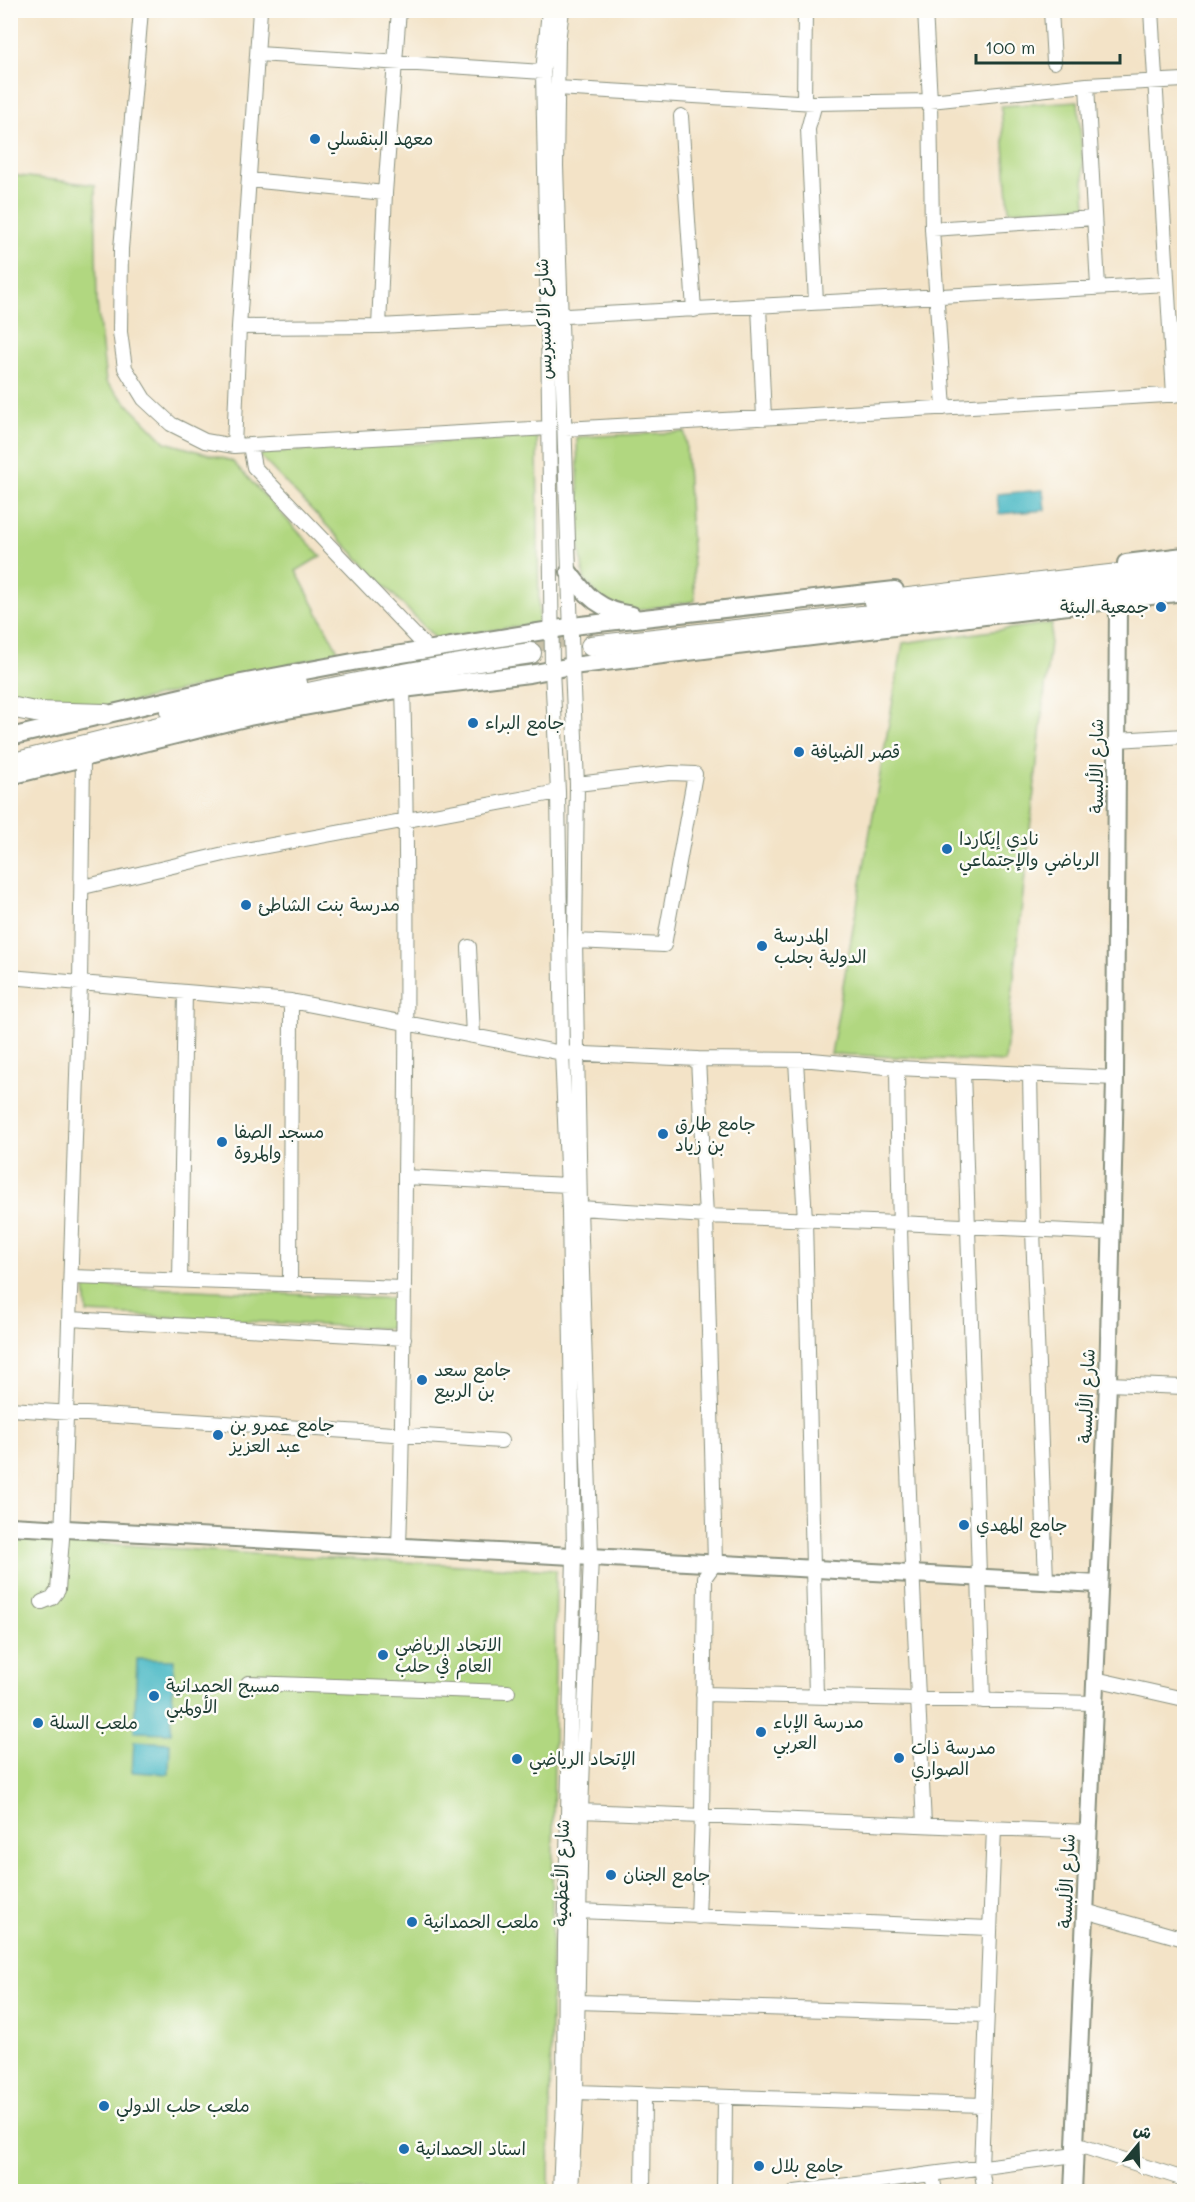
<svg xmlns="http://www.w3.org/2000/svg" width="1195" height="2202" font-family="Mali,'Playpen Sans Arabic',sans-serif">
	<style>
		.green { fill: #b1d780; stroke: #688a5a; stroke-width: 1.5 }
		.water { fill: #4dbac6; stroke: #367c7d; stroke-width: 1.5 }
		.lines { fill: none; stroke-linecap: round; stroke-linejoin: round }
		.highway-tunnel { stroke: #c9c2aa; stroke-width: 20; stroke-dasharray: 20 10; stroke-linecap: butt }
		.minor-casing { stroke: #89907e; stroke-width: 16 }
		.major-casing { stroke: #89907e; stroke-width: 20 }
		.highway-casing { stroke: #89907e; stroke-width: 22 }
		.minor { stroke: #fff; stroke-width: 14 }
		.major { stroke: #fff; stroke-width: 16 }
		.highway { stroke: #fff; stroke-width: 20 }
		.poi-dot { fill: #1f6fb2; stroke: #fdfcf7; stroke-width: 2 }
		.labels { text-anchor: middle; stroke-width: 5; stroke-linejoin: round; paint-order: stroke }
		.poi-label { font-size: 18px; fill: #1f3d34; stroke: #fdfcf7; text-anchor: start }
		.street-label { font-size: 18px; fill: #1f3d34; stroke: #fdfcf7 }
	</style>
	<rect width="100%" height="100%" fill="#fdfcf7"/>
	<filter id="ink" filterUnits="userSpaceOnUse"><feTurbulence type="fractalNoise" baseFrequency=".0167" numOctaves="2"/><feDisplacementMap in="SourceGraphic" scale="12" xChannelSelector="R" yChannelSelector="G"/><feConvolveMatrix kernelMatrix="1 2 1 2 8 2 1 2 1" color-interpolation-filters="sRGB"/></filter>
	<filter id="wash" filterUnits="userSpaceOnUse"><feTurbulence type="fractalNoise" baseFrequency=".008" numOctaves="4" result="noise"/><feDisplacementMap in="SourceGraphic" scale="24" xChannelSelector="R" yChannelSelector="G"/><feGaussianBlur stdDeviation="1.35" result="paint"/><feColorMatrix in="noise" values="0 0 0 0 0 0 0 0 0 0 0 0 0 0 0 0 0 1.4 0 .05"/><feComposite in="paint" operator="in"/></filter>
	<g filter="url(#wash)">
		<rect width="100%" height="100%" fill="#f3e3c7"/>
		<path class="green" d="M1078 101 1086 206 1009 211 1001 106Z
			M11 175 95 185 97 302 106 382 165 442 232 461 321 556 296 571 339 653 116 706 60 709 11 701Z
			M685 432 695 601 640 610 617 608 599 596 584 579 580 550 577 437Z
			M537 437 539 623 436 639 257 453Z
			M1052 623 1005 1062 831 1054 903 643Z
			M85 1285 398 1299V1329L87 1313Z
			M11 1537 254 1554 556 1570 549 2191 11 2192Z"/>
		<path class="water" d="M1043 490 1045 510 999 514 997 494Z
			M137 1659 174 1660 171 1733 134 1732Z
			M134 1741 170 1743 169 1774 132 1772Z"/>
	</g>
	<g filter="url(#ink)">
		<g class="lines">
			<path class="highway-tunnel" d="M527 643 592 634"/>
			<defs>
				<path id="minor" d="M141 10 121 249 120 332 125 368 144 399 171 424 205 441 234 446 549 428
					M549 10 543 72 548 318 552 669 558 792 562 1053 569 1211 574 1555 565 1944 564 2100 560 2192
					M562 10 558 41 556 166 572 666 577 784 575 941 580 1208 591 1556 581 1811 576 2092 571 2192
					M925 10 930 101 932 229 944 408
					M1051 10 1054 62
					M1151 10 1174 395
					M258 54 543 72
					M1087 85 1098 287
					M557 88 815 103 930 101 1087 85 1184 80
					M804 102 805 10
					M815 103 808 129 816 303
					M681 116 694 310
					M249 180 385 193
					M932 229 1094 218
					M759 306 764 418
					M379 326 385 193 399 10
					M239 327 379 326 1167 284
					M565 429 1184 394
					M234 446 239 327 260 10
					M250 446 254 467 429 650
					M1117 740 1184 736
					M83 887 224 854 558 792
					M575 941 664 945 695 774 671 773 577 784
					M469 947 473 1036
					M10 977 291 1001 562 1053 698 1059 812 1060 897 1068 1115 1078
					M698 1059 706 1216 715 1563 705 1577 702 1816 698 1917
					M796 1060 805 1220 816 1697
					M897 1068C900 1321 912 1573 924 1825
					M963 1071 983 1701
					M1030 1074 1033 1230 1046 1581
					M405 1177 568 1185
					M580 1208 706 1216 899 1223 1112 1233
					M71 1277 404 1288
					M180 1280 185 992
					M290 1284 291 1001
					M70 1319 404 1338
					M1108 1384 1184 1387
					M10 1409 501 1441
					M399 1546C403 1424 404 1301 405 1179 407 1015 408 852 403 689
					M42 1602 52 1598 58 1590 62 1539 80 983 83 758
					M1095 1679 1184 1699
					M248 1683 508 1692
					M703 1694 1094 1703
					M581 1811 1088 1832
					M579 1911 989 1928
					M1085 1911 1184 1939
					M578 2002 986 2015
					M576 2092 983 2105
					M1075 2144 1184 2179
					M932 2174 935 2192
					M643 2192 644 2095
					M724 2192 725 2097
					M795 2192 1075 2155
					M985 2192 981 2167 994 1828"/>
				<path id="major" d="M1126 563 1184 556
					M569 572C586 596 601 611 632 615
					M10 737 241 683 358 661 581 625 895 590
					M10 776 249 717 403 689 529 674 572 666 1184 592
					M10 1526 1099 1584
					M1073 2192 1108 1384 1115 1078 1118 601"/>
				<path id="highway" d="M874 602 1179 567
					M591 646 1184 580
					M10 707 35 712 105 714
					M170 711 244 693 297 683
					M10 764C182 720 355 678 531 653"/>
			</defs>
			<use href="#minor" class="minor-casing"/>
			<use href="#major" class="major-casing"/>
			<use href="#highway" class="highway-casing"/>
			<use href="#minor" class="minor"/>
			<use href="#major" class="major"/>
			<use href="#highway" class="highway"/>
		</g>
	</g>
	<g class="poi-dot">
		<circle cx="315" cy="139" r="6"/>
		<circle cx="1161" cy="607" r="6"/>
		<circle cx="473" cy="723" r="6"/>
		<circle cx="799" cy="752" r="6"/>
		<circle cx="947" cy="849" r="6"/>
		<circle cx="246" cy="905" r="6"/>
		<circle cx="762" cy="946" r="6"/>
		<circle cx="663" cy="1134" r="6"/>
		<circle cx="222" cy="1142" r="6"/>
		<circle cx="422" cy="1380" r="6"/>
		<circle cx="218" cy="1435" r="6"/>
		<circle cx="964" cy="1525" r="6"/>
		<circle cx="383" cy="1655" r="6"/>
		<circle cx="154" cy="1696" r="6"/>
		<circle cx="38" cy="1723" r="6"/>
		<circle cx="761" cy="1732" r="6"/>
		<circle cx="899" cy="1758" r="6"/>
		<circle cx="517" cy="1759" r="6"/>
		<circle cx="611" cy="1875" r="6"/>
		<circle cx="412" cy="1922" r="6"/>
		<circle cx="104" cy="2106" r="6"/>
		<circle cx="404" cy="2149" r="6"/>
		<circle cx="759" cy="2166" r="6"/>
	</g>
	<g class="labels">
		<g class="poi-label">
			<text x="327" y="145">معهد البنقسلي</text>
			<text x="1149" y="613" text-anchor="end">جمعية البيئة</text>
			<text x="485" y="729">جامع البراء</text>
			<text x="811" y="758">قصر الضيافة</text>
			<text x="959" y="845">نادي إيكاردا<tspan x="959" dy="21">الرياضي والإجتماعي</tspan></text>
			<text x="258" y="911">مدرسة بنت الشاطئ</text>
			<text x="774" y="942">المدرسة<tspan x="774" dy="21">الدولية بحلب</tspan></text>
			<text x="675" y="1130">جامع طارق<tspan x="675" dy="21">بن زياد</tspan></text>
			<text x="234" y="1138">مسجد الصفا<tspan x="234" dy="21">والمروة</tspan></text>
			<text x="434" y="1376">جامع سعد<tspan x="434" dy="21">بن الربيع</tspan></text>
			<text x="230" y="1431">جامع عمرو بن<tspan x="230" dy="21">عبد العزيز</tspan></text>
			<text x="976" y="1531">جامع المهدي</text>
			<text x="395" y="1651">الاتحاد الرياضي<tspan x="395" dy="21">العام في حلب</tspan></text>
			<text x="166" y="1692">مسبح الحمدانية<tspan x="166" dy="21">الأولمبي</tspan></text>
			<text x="773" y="1728">مدرسة الإباء<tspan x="773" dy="21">العربي</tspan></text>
			<text x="50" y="1729">ملعب السلة</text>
			<text x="911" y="1754">مدرسة ذات<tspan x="911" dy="21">الصواري</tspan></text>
			<text x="529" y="1765">الإتحاد الرياضي</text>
			<text x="623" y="1881">جامع الجنان</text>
			<text x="424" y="1928">ملعب الحمدانية</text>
			<text x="116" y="2112">ملعب حلب الدولي</text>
			<text x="416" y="2155">استاد الحمدانية</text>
			<text x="771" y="2172">جامع بلال</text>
		</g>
		<g class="street-label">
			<text transform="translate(544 319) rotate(-92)" y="6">شارع الاكسبريس</text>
			<text transform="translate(1097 766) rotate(-90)" y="6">شارع الألبسة</text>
			<text transform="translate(1087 1396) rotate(-88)" y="6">شارع الألبسة</text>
			<text transform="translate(562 1873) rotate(-89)" y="6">شارع الأعظمية</text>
			<text transform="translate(1067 1881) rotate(-88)" y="6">شارع الألبسة</text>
		</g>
	</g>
	<rect width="1195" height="2202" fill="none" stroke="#fdfcf7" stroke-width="36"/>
	<g transform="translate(1138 2145) rotate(19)" stroke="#fdfcf7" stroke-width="4.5" paint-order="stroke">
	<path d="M0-4.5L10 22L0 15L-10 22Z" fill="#1f3d34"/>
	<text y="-9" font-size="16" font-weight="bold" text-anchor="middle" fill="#1f3d34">ش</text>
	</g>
	<path d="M976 54v9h144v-9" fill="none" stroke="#1f3d34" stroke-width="3"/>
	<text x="985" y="54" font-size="18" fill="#1f3d34" stroke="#fdfcf7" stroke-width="4.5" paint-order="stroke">100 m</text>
</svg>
